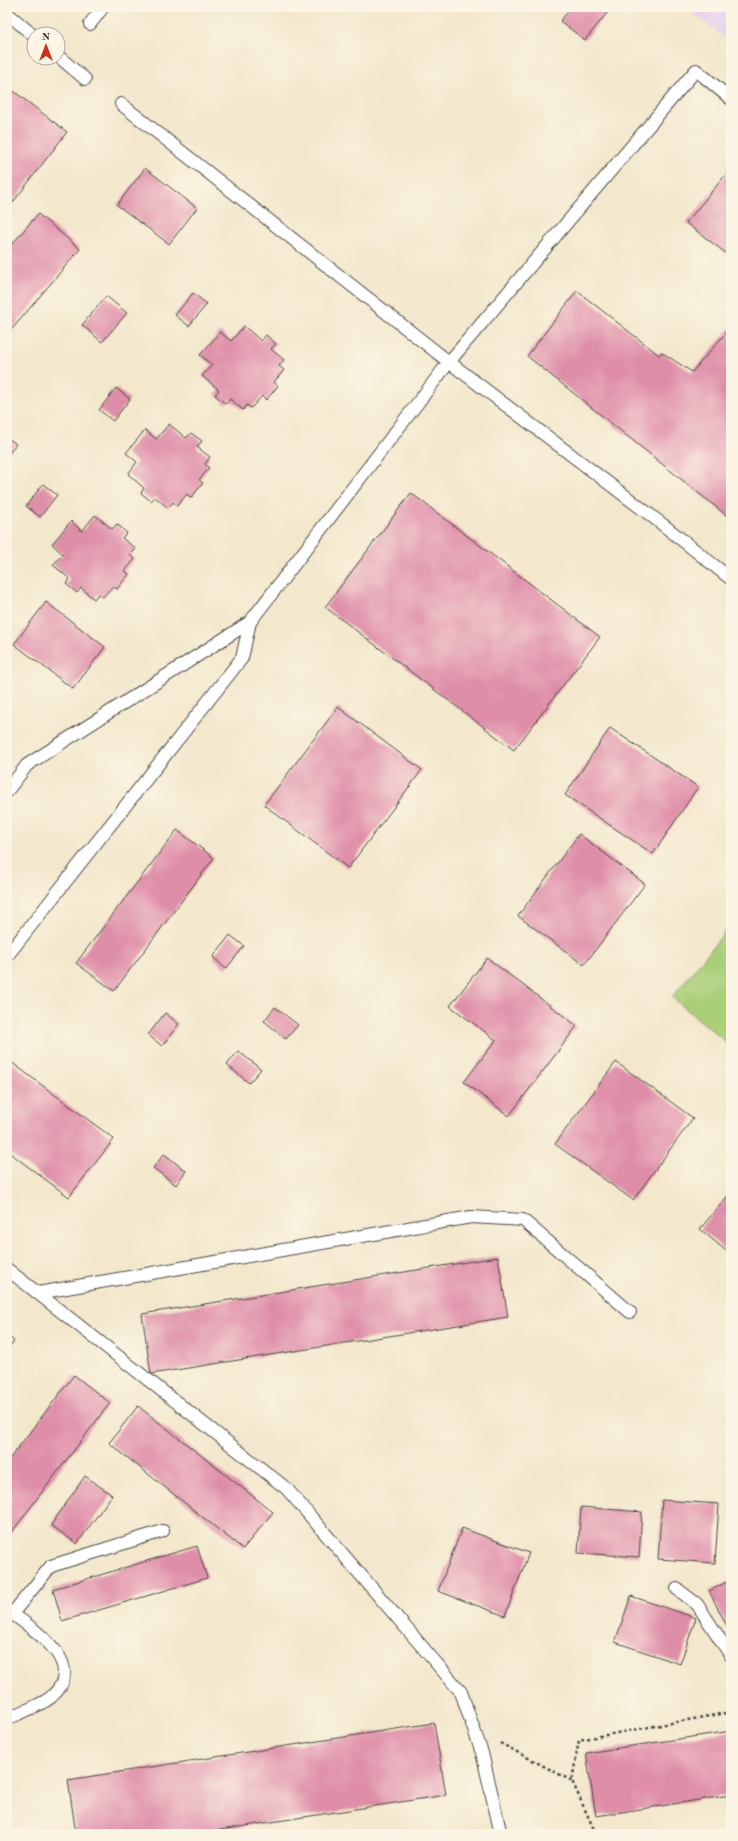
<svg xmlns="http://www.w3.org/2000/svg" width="738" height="1841" font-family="'Old Standard TT',serif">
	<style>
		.built { fill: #e8d2ee }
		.pitch { fill: #aacf79; stroke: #6a7d52 }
		.building { fill: #df8ea9 }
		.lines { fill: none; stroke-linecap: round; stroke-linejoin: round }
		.service-casing { stroke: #494743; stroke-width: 14 }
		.path { stroke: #494743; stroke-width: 2.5; stroke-dasharray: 3 3; stroke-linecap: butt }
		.service { stroke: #fff; stroke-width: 12 }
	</style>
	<rect width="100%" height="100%" fill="#fcf5e5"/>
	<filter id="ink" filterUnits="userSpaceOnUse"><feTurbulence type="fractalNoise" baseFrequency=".025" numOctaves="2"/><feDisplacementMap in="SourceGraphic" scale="8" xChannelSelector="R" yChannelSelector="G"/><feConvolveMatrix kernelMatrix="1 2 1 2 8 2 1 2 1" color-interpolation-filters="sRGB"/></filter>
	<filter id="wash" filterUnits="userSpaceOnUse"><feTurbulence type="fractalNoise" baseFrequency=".012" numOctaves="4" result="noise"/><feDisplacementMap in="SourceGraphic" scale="16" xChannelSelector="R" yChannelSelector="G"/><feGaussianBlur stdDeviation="0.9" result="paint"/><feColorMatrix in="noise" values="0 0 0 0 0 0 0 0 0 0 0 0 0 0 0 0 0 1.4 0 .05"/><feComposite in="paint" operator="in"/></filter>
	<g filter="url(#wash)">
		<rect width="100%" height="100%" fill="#f3e7cc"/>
		<path class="built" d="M685 7H731V43Z"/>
		<path class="pitch" d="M726 931 731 935V1046L672 997Z"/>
		<g id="blocks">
			<path class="building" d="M572 7H612L585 40 560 21Z
				M7 86 67 132 7 210Z
				M145 168 197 208 169 244 117 205Z
				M731 168V257L686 223Z
				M38 214 80 249 7 335V250Z
				M577 291 659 355 661 352 692 372 731 327V519L527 356Z
				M193 293 207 304 189 326 175 315Z
				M106 296 127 313 102 342 82 325Z
				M244 326 261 341 266 335 276 344 271 349 284 360 279 366 284 370 274 382 278 386 266 400 262 396 251 408 247 405 243 410 230 399 226 404 215 395 219 390 202 376 212 365 200 355 220 332 231 341Z
				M116 388 130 399 113 421 99 410Z
				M169 424 186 438 191 433 202 441 197 447 210 457 205 464 209 468 199 480 203 483 191 498 187 494 177 506 173 502 168 508 155 497 151 501 141 493 144 488 128 474 137 462 126 453 145 430 156 439Z
				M7 437 16 444 7 456Z
				M43 484 57 495 40 517 26 506Z
				M411 493 600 637 514 750 325 607Z
				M95 515 112 529 117 524 127 533 122 538 136 549 130 555 135 559 125 571 129 574 117 589 113 586 103 597 98 594 94 599 81 588 77 593 66 584 70 579 53 565 63 554 52 544 71 521 82 531Z
				M46 602 105 647 73 689 14 644Z
				M338 707 422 770 348 868 264 805Z
				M610 728 698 787 653 854 565 795Z
				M177 830 214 858 114 991 76 963Z
				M579 834 645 884 584 965 518 916Z
				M230 935 244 946 226 969 213 957Z
				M487 958 577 1026 509 1116 464 1082 496 1040 450 1006Z
				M275 1007 298 1025 286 1039 264 1021Z
				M165 1013 179 1024 162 1046 148 1035Z
				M238 1051 261 1069 249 1083 227 1065Z
				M7 1059 114 1139 69 1197 7 1151Z
				M616 1062 693 1118 633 1200 555 1144Z
				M164 1154 186 1171 176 1185 153 1168Z
				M731 1192V1255L700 1229Z
				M498 1257 508 1317 151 1374 142 1314Z
				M7 1335 14 1341 7 1350Z
				M74 1375 110 1403 11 1533 7 1530V1462Z
				M138 1406 273 1512 243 1549 109 1443Z
				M85 1476 112 1495 77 1544 51 1525Z
				M662 1500 719 1504 715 1563 658 1559Z
				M581 1507 642 1512 639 1557 578 1553Z
				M462 1528 529 1553 505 1616 438 1591Z
				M197 1546 207 1578 62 1621 53 1589Z
				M731 1580V1627L728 1628 709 1591Z
				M631 1596 696 1618 680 1664 615 1642Z
				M434 1723 446 1795 194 1834H76L68 1780Z
				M731 1731V1795L596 1816 586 1753Z"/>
		</g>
	</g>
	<g filter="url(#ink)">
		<use href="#blocks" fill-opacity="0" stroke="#494743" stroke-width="1"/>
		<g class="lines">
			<defs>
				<path id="service" d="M7 13 34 36
					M90 24 103 7
					M58 56 85 79
					M121 104 449 362 662 524 731 579
					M7 791 27 765 250 622 449 362 696 70 731 99
					M7 956 242 658 250 622
					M7 1269 287 1489 461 1692 482 1753 501 1834
					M38 1293 471 1217 523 1220 630 1312
					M677 1589 697 1604 731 1656
					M7 1610C31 1628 90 1663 51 1697 42 1705 19 1713 7 1719
					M12 1614 51 1566 163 1531"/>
			</defs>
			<use href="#service" class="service-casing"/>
			<path class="path" d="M500 1743 572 1781
				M596 1834 572 1781 579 1740 731 1712"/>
			<use href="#service" class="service"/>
		</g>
	</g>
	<rect width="738" height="1841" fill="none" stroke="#fcf5e5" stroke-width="24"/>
	<g transform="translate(46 46)"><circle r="19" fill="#fcf5e5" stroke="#a8a49b"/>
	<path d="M0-3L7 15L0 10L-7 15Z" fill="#c8321e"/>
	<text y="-6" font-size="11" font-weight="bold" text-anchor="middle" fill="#2b2b2b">N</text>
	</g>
</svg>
